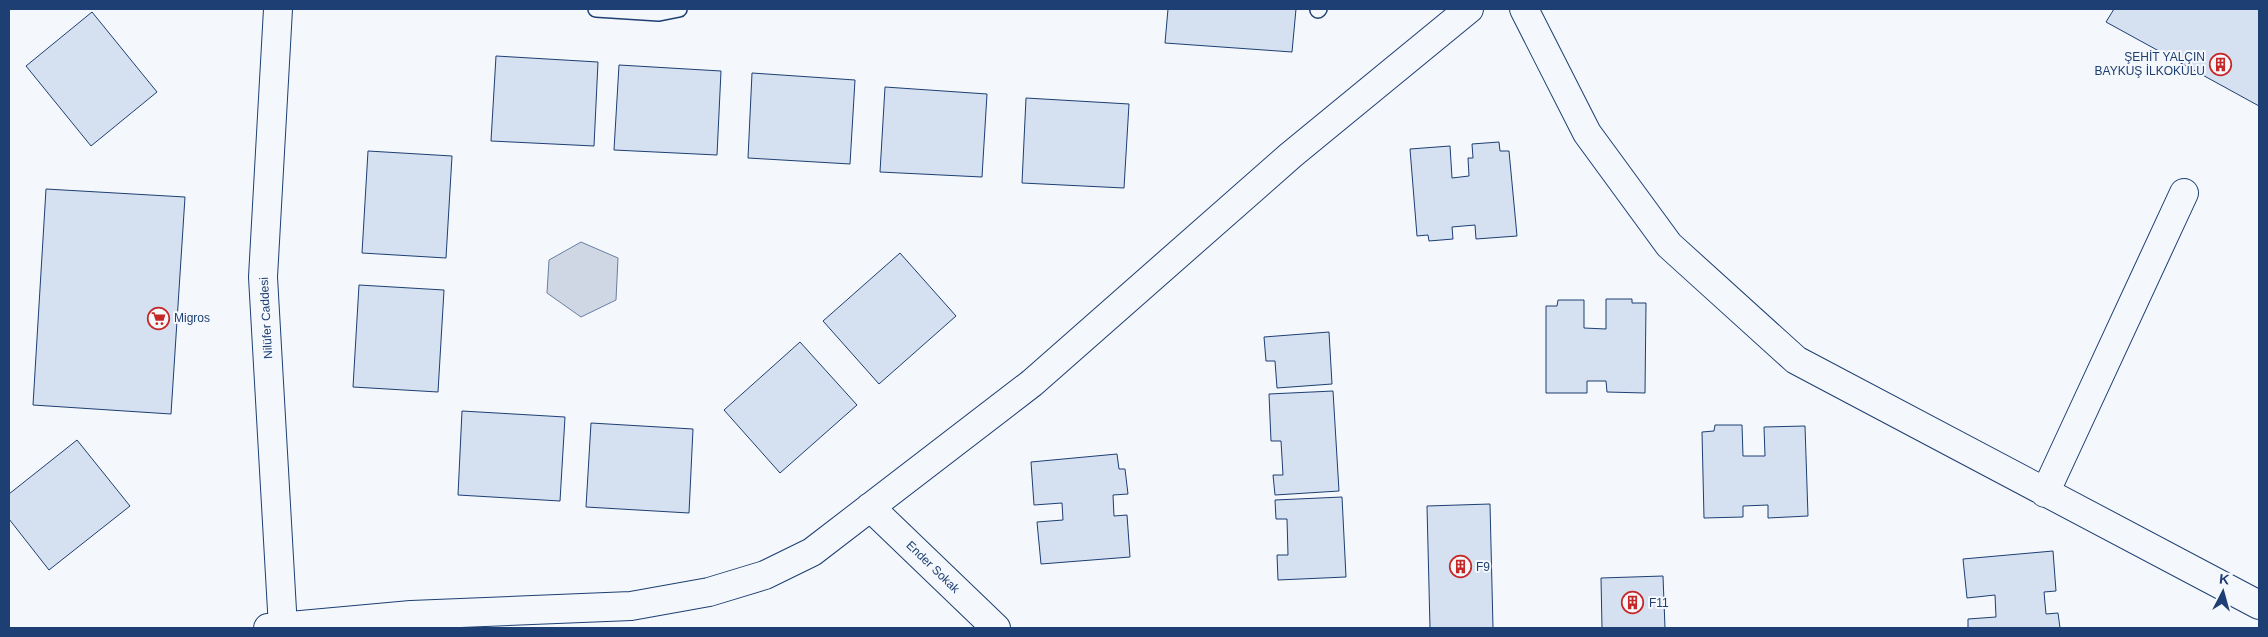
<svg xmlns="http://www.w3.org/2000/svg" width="2268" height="637" font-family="Arial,sans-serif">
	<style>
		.water { fill: #cfd7e4; stroke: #687fa3 }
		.building { fill: #d5e0f0; stroke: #1d3f73 }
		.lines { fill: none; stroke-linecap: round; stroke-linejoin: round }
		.lane-casing { stroke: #1d3f73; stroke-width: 18 }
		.street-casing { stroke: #1d3f73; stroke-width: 30 }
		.secondary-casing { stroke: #1d3f73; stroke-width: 30 }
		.lane { stroke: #f4f7fb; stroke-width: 15 }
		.street { stroke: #f4f7fb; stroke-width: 28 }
		.secondary { stroke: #f4f7fb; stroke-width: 28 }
		.labels { text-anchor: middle; stroke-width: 4; stroke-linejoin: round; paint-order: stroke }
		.poi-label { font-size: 12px; fill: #1d3f73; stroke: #f4f7fb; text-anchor: start }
		.street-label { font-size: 12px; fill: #1d3f73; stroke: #f4f7fb }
	</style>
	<rect width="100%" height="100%" fill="#f4f7fb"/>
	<path class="water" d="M581 242 618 258 616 300 581 317 547 293 549 260Z"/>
	<path class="building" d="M1168 9H1296L1292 52 1165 43Z
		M2114 9H2259V106L2106 22Z
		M92 12 157 92 91 146 26 66Z
		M496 56 598 62 594 146 491 141Z
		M619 65 721 71 717 155 614 150Z
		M752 73 855 80 850 164 748 158Z
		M885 87 987 94 982 177 880 172Z
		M1026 98 1129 104 1124 188 1022 183Z
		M1499 142 1500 151H1509L1517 236 1476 239 1475 225 1452 227 1453 239 1429 241 1428 235 1417 236 1410 149 1450 146 1452 178 1469 176 1468 158H1473L1472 144Z
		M368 151 452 156 446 258 362 253Z
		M46 189 185 197 171 414 33 405Z
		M900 253 956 316 879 384 823 321Z
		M359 285 444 290 438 392 353 387Z
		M1606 299H1632V303H1646L1645 393 1607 392 1606 381H1587V393H1546V306H1557L1558 300H1584V328L1606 329Z
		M1329 332 1332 384 1277 388 1275 361H1266L1264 337Z
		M800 342 857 405 780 473 724 410Z
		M1333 391 1339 491 1275 495 1273 475H1283L1281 441H1271L1269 394Z
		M462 411 565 417 560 501 458 495Z
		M591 423 693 429 689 513 586 507Z
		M1715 425H1742L1743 456H1765L1764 427 1805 426 1808 516 1768 518V505L1743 506V517L1704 518 1702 432 1714 431Z
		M77 440 130 506 49 570 9 519V494Z
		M1117 454 1119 469H1125L1128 494 1113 495 1114 516 1127 515 1130 557 1041 564 1037 522 1063 520 1062 503 1034 505 1031 462Z
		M1342 497 1346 577 1278 580 1277 555H1288L1287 519H1276L1275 500Z
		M1490 504 1493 628H1430L1427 506Z
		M2053 551 2056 591 2044 592 2046 614 2058 613 2060 628H1968V619L1996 617 1995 595 1967 598 1963 559Z
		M1663 576 1665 628H1602L1601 578Z"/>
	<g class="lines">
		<defs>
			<path id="lane" d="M596 9 659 13 679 9
				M1318 10 1319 9"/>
			<path id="street" d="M1524 9 1587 133 1669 245 1796 360 2259 605
				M2045 493 2184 193
				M870 507 996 628
				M268 628 411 615 631 606 709 592 765 575 812 552 1032 383 1291 155 1469 9"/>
			<path id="secondary" d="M278 9 263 277 283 628"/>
		</defs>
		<use href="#lane" class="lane-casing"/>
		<use href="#street" class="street-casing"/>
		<use href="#secondary" class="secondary-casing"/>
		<use href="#lane" class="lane"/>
		<use href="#street" class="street"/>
		<use href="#secondary" class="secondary"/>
	</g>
	<defs>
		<symbol id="building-ring" viewBox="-11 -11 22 22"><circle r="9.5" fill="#f4f7fb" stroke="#c62828" stroke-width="1.5"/><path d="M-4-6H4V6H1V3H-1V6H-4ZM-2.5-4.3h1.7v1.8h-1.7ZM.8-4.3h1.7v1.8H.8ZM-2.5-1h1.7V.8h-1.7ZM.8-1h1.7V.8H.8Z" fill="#c62828"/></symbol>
		<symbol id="supermarket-ring" viewBox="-11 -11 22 22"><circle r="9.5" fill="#f4f7fb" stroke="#c62828" stroke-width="1.5"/><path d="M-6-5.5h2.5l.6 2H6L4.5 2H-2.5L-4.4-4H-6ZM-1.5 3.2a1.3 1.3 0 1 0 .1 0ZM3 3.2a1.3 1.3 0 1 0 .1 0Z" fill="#c62828"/></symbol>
	</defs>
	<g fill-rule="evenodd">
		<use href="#building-ring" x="2208" y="52" width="25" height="25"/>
		<use href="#supermarket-ring" x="146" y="306" width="25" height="25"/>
		<use href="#building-ring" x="1448" y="554" width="25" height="25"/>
		<use href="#building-ring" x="1620" y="590" width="25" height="25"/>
	</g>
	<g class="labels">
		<g class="poi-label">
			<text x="2205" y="61" text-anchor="end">ŞEHİT YALÇIN<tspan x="2205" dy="14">BAYKUŞ İLKOKULU</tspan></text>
			<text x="174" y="322">Migros</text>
			<text x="1476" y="571">F9</text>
			<text x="1649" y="607">F11</text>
		</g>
		<g class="street-label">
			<text transform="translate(266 318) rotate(-93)" y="4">Nilüfer Caddesi</text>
			<text transform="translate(933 567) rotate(44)" y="4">Ender Sokak</text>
		</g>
	</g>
	<rect width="2268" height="637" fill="none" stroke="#1d3f73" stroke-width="20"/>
	<g transform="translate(2223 592) rotate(6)" stroke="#f4f7fb" stroke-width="4" paint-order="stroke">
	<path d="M0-4L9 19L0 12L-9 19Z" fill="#1d3f73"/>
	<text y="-8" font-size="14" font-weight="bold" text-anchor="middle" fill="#1d3f73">K</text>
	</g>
</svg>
